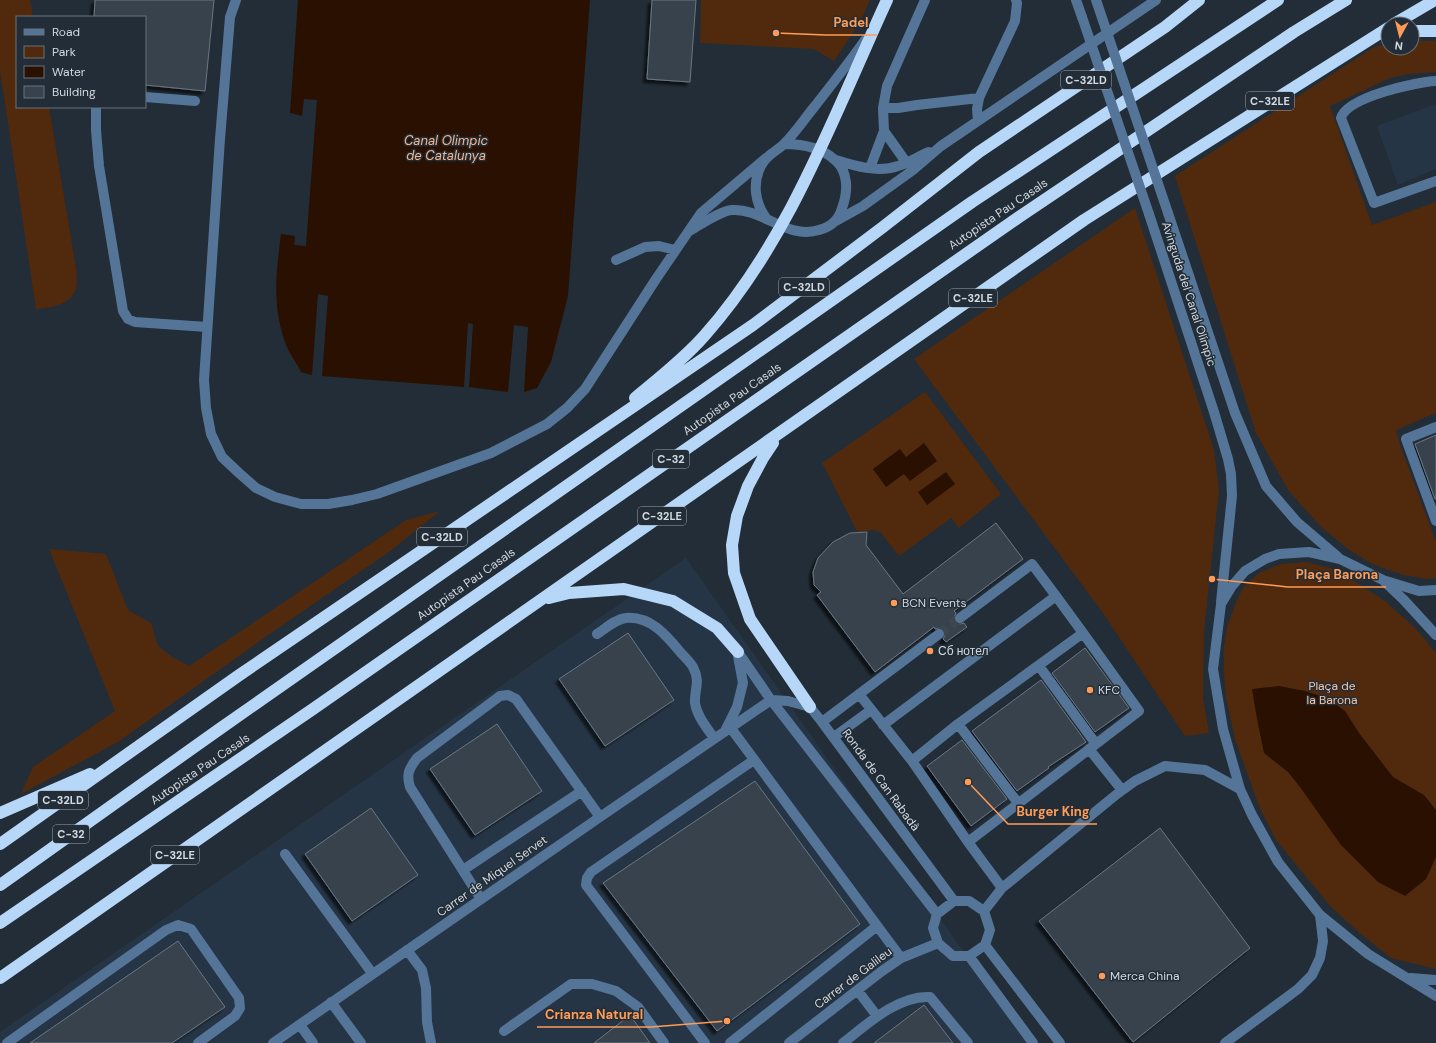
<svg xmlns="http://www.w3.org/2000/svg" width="1436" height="1043" font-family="'DM Sans',sans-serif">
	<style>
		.built { fill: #263545 }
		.green { fill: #512a0d }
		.water { fill: #291000 }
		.building { fill: #37424e; stroke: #6b7784; filter: url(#shadow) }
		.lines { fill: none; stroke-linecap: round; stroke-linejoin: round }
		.minor-tunnel { stroke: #3c4750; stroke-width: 10; stroke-dasharray: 10 5; stroke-linecap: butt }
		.minor { stroke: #547597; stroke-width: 10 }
		.highway { stroke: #b7d7f9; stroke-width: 12 }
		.minor-bridge { stroke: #547597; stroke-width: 10 }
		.poi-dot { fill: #fe9c57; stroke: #222d37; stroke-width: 1.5 }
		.labels { text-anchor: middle; stroke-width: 3; stroke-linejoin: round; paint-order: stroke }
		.shield { fill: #222d37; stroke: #9da5ad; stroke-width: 1 }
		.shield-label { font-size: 11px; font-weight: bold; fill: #d2d9e0 }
		.street-label { font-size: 12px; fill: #d2d9e0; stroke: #222d37 }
		.poi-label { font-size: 12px; fill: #d2d9e0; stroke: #222d37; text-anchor: start }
		.park-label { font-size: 12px; fill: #f5c4a6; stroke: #222d37 }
		.water-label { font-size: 13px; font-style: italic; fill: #f4b58c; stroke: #222d37 }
		.leader { fill: none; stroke: #fe9c57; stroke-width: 1.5 }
		.callout-dot { fill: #fe9c57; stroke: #222d37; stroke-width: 1.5 }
		.callout-label { font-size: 13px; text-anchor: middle; font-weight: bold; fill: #fe9c57; stroke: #222d37; stroke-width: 3; stroke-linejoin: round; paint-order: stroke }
	</style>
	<defs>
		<filter id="shadow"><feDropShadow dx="-3.5" dy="3.5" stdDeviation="1" flood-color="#0009"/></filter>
	</defs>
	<rect width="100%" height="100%" fill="#222d37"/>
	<path class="built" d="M1436 105V169L1398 185 1377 126 1430 106Z
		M686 558 1028 1043H0V1032Z"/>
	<path class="green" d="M0 0H30L33 17H17V107H49L75 262C76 270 78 280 76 288 71 306 52 307 36 309L0 70Z
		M701 0H870L860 22 834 61 814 49 700 43Z
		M1412 41H1436V72L1408 74 1390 78 1330 106 1372 225 1436 202V413L1396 430 1400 445 1436 542V578L1427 579 1403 575 1372 564 1348 549 1320 526 1288 490 1256 433 1175 176 1374 47 1388 44V48H1412Z
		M1135 208 1214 450 1219 490 1204 631 1203 698 1209 733 1185 736 1103 613 914 359Z
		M925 392 1001 494 959 528 951 518 899 556 880 532 874 530 858 533 822 463Z
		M440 511 389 552 271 633 118 742 21 794 33 767 115 711 49 549 106 554 128 610 151 623 158 646 172 657 189 666 406 520Z
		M1306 562 1330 568 1354 581 1385 601 1415 628 1436 653V969L1391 958 1361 934 1331 907 1276 840 1259 806 1235 739 1226 698 1224 672V647L1227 627 1236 602 1243 588 1259 573 1281 564Z"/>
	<path class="water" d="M298 0H590L568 296 551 362 537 388 524 392 528 327 514 325 508 392 469 387 473 324 468 323 464 387 322 376 328 296 318 294 312 375 301 372C296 362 288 352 285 342 272 305 276 272 281 234L295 236 294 245 306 246 317 100 304 99 302 116 290 113Z
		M924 443 937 461 910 481 904 474 886 487 873 469 900 449 906 457Z
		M946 472 955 484 927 505 918 492Z
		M1279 686 1305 691 1327 698 1345 711 1359 733 1393 777 1424 795 1436 810V857L1426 879 1405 896 1378 882 1341 845 1300 787 1288 772 1264 753 1257 719 1252 689Z"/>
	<path class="building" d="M95 0H214L205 91 145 85V17H94Z
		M652 0H696L690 82 647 79Z
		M1436 435V499H1435L1415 444Z
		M996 523 1023 559 954 611 956 613 954 618 955 622 960 624 964 623 967 627 946 642 943 639 945 636 944 630 941 628 935 629 934 627 875 672 817 595 821 592 814 585 813 572 818 558 833 542 850 533 867 532 866 545 903 594Z
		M628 633 674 700 605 746 559 679Z
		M1085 648 1129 708 1095 732 1052 673Z
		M1041 680 1086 742 1048 767 1049 768 1017 791 972 731Z
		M497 724 542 791 475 835 430 769Z
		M962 740 1007 799 971 826 927 766Z
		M755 781 860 924 717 1031 603 883Z
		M371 808 418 875 352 921 305 854Z
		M1160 828 1250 948 1133 1042 1039 921Z
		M178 941 225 1007 172 1043H30Z
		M924 1005 953 1043H874Z
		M630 1015 650 1043H594Z"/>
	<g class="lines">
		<path class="minor-tunnel" d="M939 634 960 618"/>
		<path class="minor" d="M236 0 230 17 220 139 204 380 206 408 211 434 222 457 239 473 256 488 275 497 301 504H328L352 500 377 494 491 453 547 424 567 408 585 389 656 279 701 213 766 158
			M1076 0 1082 17
			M1436 81C1416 82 1347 97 1341 118L1374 203 1436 181
			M145 97 195 101
			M96 107V130L99 166 123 311 128 319 135 322 207 327
			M883 108H898L917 105 979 98
			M978 121 977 109 979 98 1015 21 1017 3 1016 0
			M884 131 906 162
			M836 160C855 166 878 173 898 166 909 163 919 156 929 152
			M870 168 884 131 883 108 887 86 925 0
			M1168 213 1235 413 1266 486 1297 522 1338 557
			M1149 214 1214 412 1228 459 1231 474 1232 496 1221 602
			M766 218C755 203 752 183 761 166 767 154 776 152 784 144 796 132 805 118 815 106 832 84 849 63 865 40
			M836 221 863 206 913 170 941 146 1156 0
			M691 230C702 224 720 211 732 210 763 208 787 240 819 230 824 229 832 225 835 221 838 218 841 212 842 208 848 192 849 172 835 160 821 147 802 144 784 144
			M616 260 645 247 659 246 675 250
			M1436 427 1406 439 1436 521
			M1386 581 1419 591 1436 590
			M1056 596 1083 633
			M1083 633 1139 711 968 842 912 761 958 724Z
			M597 634C606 628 616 619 626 618 651 616 667 636 681 653 685 657 690 662 693 667 701 682 694 690 695 703 697 716 707 728 714 738
			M1436 635 1403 599 1383 580 1340 559 1309 552 1279 554 1265 559 1245 571 1232 586 1221 604 1213 669 1223 729 1240 789 1252 815 1278 862 1320 915 1368 954 1436 996
			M738 652 771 700 937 914
			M1039 666 1096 744
			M859 694 912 761
			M822 722 939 634
			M958 724 1018 803
			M883 725 1056 596 1032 564 960 618
			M730 727 901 958
			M726 729 737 707 743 683 738 656
			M834 737 871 710
			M1089 749 1122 790
			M968 842 1002 888
			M285 854 372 973
			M463 870 582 791
			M481 899 410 787C406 774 409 769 417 758L500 696 508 695 516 699 600 817
			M954 901H969L984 911 990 930 985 945 969 956H953L938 943 933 928 937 914Z
			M984 911 1002 888 1117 794 1135 781 1165 766 1205 770 1240 789
			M985 945 1060 1043
			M407 950 422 970 426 988 427 1022 431 1043
			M969 956 1033 1043
			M1411 978 1436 980
			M858 991 877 1016
			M331 1002 361 1043
			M300 1025 313 1043
			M504 1031 571 984H592L616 991 638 1007 664 1043
			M7 1043 166 930 178 925 191 929 239 998 240 1008 235 1016 198 1043
			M273 1043 600 817 771 700 788 701 810 707 822 722 954 901
			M705 1043 586 885 587 878 591 872 754 760
			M730 1043 877 926
			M789 1043 882 971 901 958 938 943
			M843 1043C866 1025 898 995 930 997L968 1043
			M1225 1043 1298 989 1312 975 1320 958 1323 941 1320 915"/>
		<path class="highway" d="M1394 24 1435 0
			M1412 31H1436
			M635 398C659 378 685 358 705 335 790 239 834 115 887 0
			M773 443 763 458 748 486 737 516 732 545 734 573 750 619 810 707
			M549 598 569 593 624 589 673 601 717 628 738 652
			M0 813 90 774
			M0 844 238 676 753 325 883 227 979 152 1165 27 1199 0
			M0 885 221 728 972 202 1278 0
			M0 923 313 709 1019 217 1294 32 1346 0
			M0 978 1084 220 1388 28"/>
		<path class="minor-bridge" d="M1096 0 1168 213
			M1082 17 1149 214"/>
	</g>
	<g class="poi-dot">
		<circle cx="894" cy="603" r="4"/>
		<circle cx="930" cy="651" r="4"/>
		<circle cx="1090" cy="690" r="4"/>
		<circle cx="1102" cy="976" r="4"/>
	</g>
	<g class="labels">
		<g class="shield">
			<rect x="1061" y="71" width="50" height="18" rx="3"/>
			<rect x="1246" y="92" width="48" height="18" rx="3"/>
			<rect x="779" y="278" width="50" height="18" rx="3"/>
			<rect x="949" y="289" width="48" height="18" rx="3"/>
			<rect x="653" y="450" width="36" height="18" rx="3"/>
			<rect x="638" y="507" width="48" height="18" rx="3"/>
			<rect x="417" y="528" width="50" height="18" rx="3"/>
			<rect x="38" y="791" width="50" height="18" rx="3"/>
			<rect x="53" y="825" width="36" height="18" rx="3"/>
			<rect x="151" y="846" width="48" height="18" rx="3"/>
		</g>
		<g class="shield-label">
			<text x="1086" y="84">C-32LD</text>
			<text x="1270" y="105">C-32LE</text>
			<text x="804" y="291">C-32LD</text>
			<text x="973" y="302">C-32LE</text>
			<text x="671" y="463">C-32</text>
			<text x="662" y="520">C-32LE</text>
			<text x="442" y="541">C-32LD</text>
			<text x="63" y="804">C-32LD</text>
			<text x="71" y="838">C-32</text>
			<text x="175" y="859">C-32LE</text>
		</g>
		<g class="street-label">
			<text transform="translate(998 214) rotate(-34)" y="4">Autopista Pau Casals</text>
			<text transform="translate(1189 294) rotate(72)" y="4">Avinguda del Canal Olímpic</text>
			<text transform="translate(732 399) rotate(-35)" y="4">Autopista Pau Casals</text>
			<text transform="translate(466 584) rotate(-35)" y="4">Autopista Pau Casals</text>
			<text transform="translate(200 769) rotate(-34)" y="4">Autopista Pau Casals</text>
			<text transform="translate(881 780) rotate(54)" y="4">Ronda de Can Rabadà</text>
			<text transform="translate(492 876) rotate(-35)" y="4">Carrer de Miquel Servet</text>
			<text transform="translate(853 978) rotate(-37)" y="4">Carrer de Galileu</text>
		</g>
		<g class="poi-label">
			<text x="902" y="607">BCN Events</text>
			<text x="938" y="655">Сб нотел</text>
			<text x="1098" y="694">KFC</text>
			<text x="1110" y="980">Merca China</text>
		</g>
		<g class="park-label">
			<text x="1332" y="690">Plaça de<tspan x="1332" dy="14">la Barona</tspan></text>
		</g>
		<g class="water-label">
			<text x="446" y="145">Canal Olimpic<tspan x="446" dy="15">de Catalunya</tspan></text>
		</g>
	</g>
	<path class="leader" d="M776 33L826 35H877M1212 579L1288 587H1386M968 782L1008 824H1097M727 1021L651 1027H537"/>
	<g class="callout-dot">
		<circle cx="776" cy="33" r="4"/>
		<circle cx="1212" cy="579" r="4"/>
		<circle cx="968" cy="782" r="4"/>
		<circle cx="727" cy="1021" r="4"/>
	</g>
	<g class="callout-label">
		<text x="851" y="27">Padel</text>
		<text x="1337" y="579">Plaça Barona</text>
		<text x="1053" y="816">Burger King</text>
		<text x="594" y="1019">Crianza Natural</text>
	</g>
	<rect x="16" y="16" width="130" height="92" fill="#222d37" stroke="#68727b"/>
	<rect x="24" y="29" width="20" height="6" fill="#547597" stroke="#68727b"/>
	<text x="52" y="36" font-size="12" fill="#d2d9e0">Road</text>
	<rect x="24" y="46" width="20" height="12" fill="#512a0d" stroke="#68727b"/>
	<text x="52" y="56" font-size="12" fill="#d2d9e0">Park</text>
	<rect x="24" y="66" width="20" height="12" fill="#291000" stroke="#68727b"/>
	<text x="52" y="76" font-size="12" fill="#d2d9e0">Water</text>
	<rect x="24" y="86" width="20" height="12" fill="#37424e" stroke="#68727b"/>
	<text x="52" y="96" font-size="12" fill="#d2d9e0">Building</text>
	<g transform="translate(1400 36) rotate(187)"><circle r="19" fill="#222d37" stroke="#68727b"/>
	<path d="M0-3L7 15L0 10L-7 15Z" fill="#fe9c57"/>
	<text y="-6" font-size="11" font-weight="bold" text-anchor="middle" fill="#d2d9e0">N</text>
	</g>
</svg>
